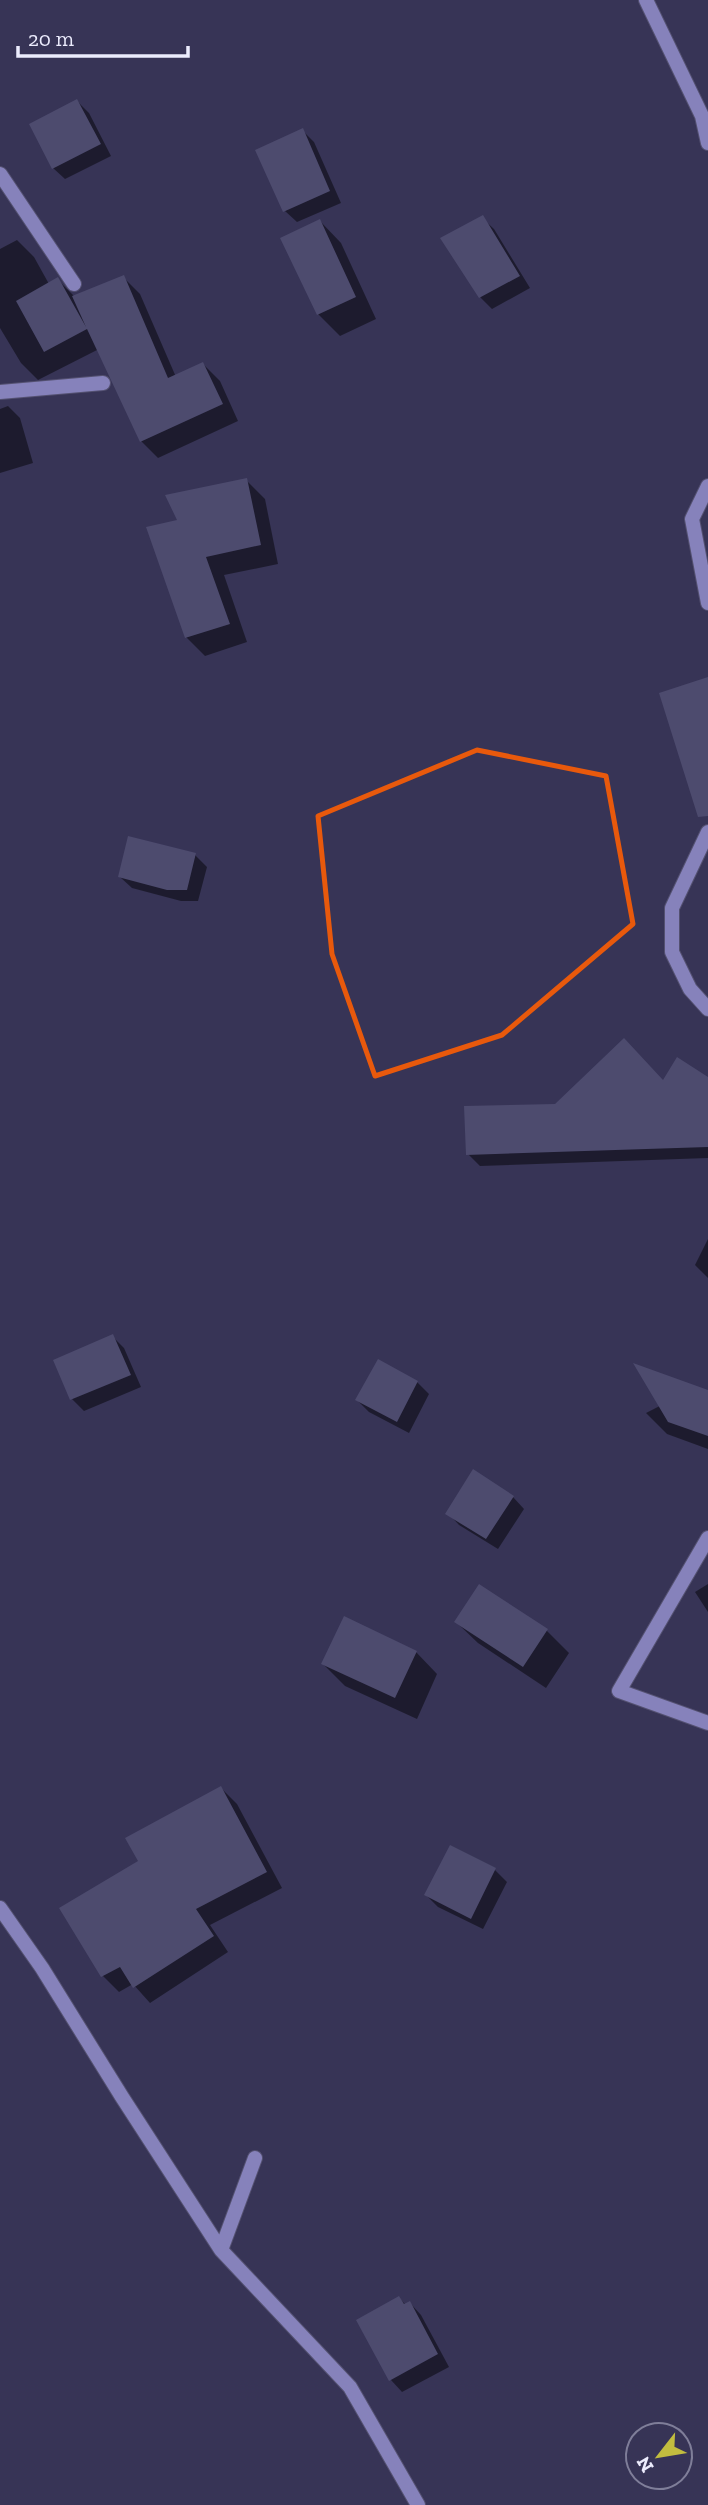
<svg xmlns="http://www.w3.org/2000/svg" width="708" height="2505" font-family="'Zilla Slab',serif">
	<style>
		.shadow { fill: #0007 }
		.building { fill: #4d4b6e }
		.lines { fill: none; stroke-linecap: round; stroke-linejoin: round }
		.street-casing { stroke: #545171; stroke-width: 16 }
		.street { stroke: #8682bb; stroke-width: 14 }
		.marked { fill: none; stroke: #e8590c; stroke-width: 5; stroke-linejoin: round }
	</style>
	<rect width="100%" height="100%" fill="#373456"/>
	<path class="shadow" d="M77 101 89 113 111 156 65 179 53 168Z
		M302 130 314 142 341 203 297 222 285 211Z
		M482 218 494 229 530 288 492 309 480 297Z
		M320 221 341 243 376 319 340 336 318 314Z
		M17 240 34 257 49 284 58 280 75 297 123 277 140 294 176 377 203 364 220 381 238 421 158 458 141 441 99 349 38 380 21 363 0 328V249Z
		M8 406 20 418 33 463 0 473V409Z
		M246 480 265 499 278 564 224 575 247 642 205 656 186 637 179 522Z
		M195 855 207 867 198 901H181L132 888 120 877Z
		M708 1079V1158L480 1166 468 1154 556 1106 664 1082Z
		M708 1239V1278L695 1265Z
		M112 1336 124 1348 141 1387 84 1411 72 1399Z
		M417 1382 429 1394 409 1433 369 1412 357 1400Z
		M695 1388 708 1392V1449L667 1434 646 1413Z
		M513 1497 524 1509 498 1549 459 1525 448 1513Z
		M708 1584V1612L695 1592Z
		M479 1586 547 1631 569 1653 546 1688 478 1643 456 1622Z
		M416 1652 437 1674 417 1719 345 1686 323 1664Z
		M221 1788 237 1804 282 1888 210 1925 228 1952 150 2003 133 1984 119 1992 103 1976 62 1908 140 1861Z
		M495 1870 507 1882 483 1929 438 1907 426 1895Z
		M399 2298 406 2305 410 2303 421 2315 449 2367 402 2392 391 2380 358 2321Z"/>
	<path class="building" d="M77 99 101 144 52 169 29 124Z
		M303 128 330 191 283 212 255 150Z
		M483 215 520 276 479 298 440 238Z
		M320 219 356 297 317 315 280 238Z
		M124 275 168 378 203 362 223 404 140 442 87 329 44 352 16 301 58 277 86 327 72 296Z
		M247 478 261 545 206 557 230 624 185 638 146 527 177 520 165 495Z
		M708 677V816L698 817 659 693Z
		M128 836 196 853 187 890H167L118 877Z
		M624 1038 663 1080 677 1057 708 1077V1147L466 1155 464 1106 555 1104Z
		M113 1334 131 1375 70 1400 53 1360Z
		M378 1359 418 1381 397 1422 355 1400Z
		M633 1363 708 1390V1436L668 1422Z
		M473 1469 514 1496 486 1539 445 1514Z
		M479 1584 548 1629 523 1667 454 1622Z
		M344 1616 417 1651 395 1698 321 1664Z
		M221 1786 267 1872 196 1909 214 1936 133 1988 120 1967 101 1977 59 1908 138 1861 125 1838Z
		M450 1845 496 1868 471 1919 424 1895Z
		M399 2296 404 2304 410 2301 438 2354 389 2381 356 2320Z"/>
	<g class="lines">
		<defs>
			<path id="street" d="M646 0 702 116 708 143
				M0 174 74 284
				M0 392 103 383
				M708 486 692 519 708 603
				M708 832 672 908V952L690 989 708 1009
				M708 1538 619 1691 708 1723
				M0 1908 42 1968 122 2097 221 2250 350 2387 418 2505
				M221 2250 255 2158"/>
		</defs>
		<use href="#street" class="street-casing"/>
		<use href="#street" class="street"/>
	</g>
	<path class="marked" d="M477 750 606 776 633 924 502 1035 375 1076 332 954 318 816Z"/>
	<g transform="translate(659 2456) rotate(239)"><circle r="33" fill="#373456" stroke="#7f7e99" stroke-width="2"/>
	<path d="M0-5L12 26L0 18L-12 26Z" fill="#c2bd3f"/>
	<text y="-10" font-size="19" font-weight="bold" text-anchor="middle" fill="#ececfd">N</text>
	</g>
	<path d="M18 46v10h170v-10" fill="none" stroke="#ececfd" stroke-width="3.5"/>
	<text x="28" y="46" font-size="21" fill="#ececfd" stroke="#373456" stroke-width="5" paint-order="stroke">20 m</text>
</svg>
